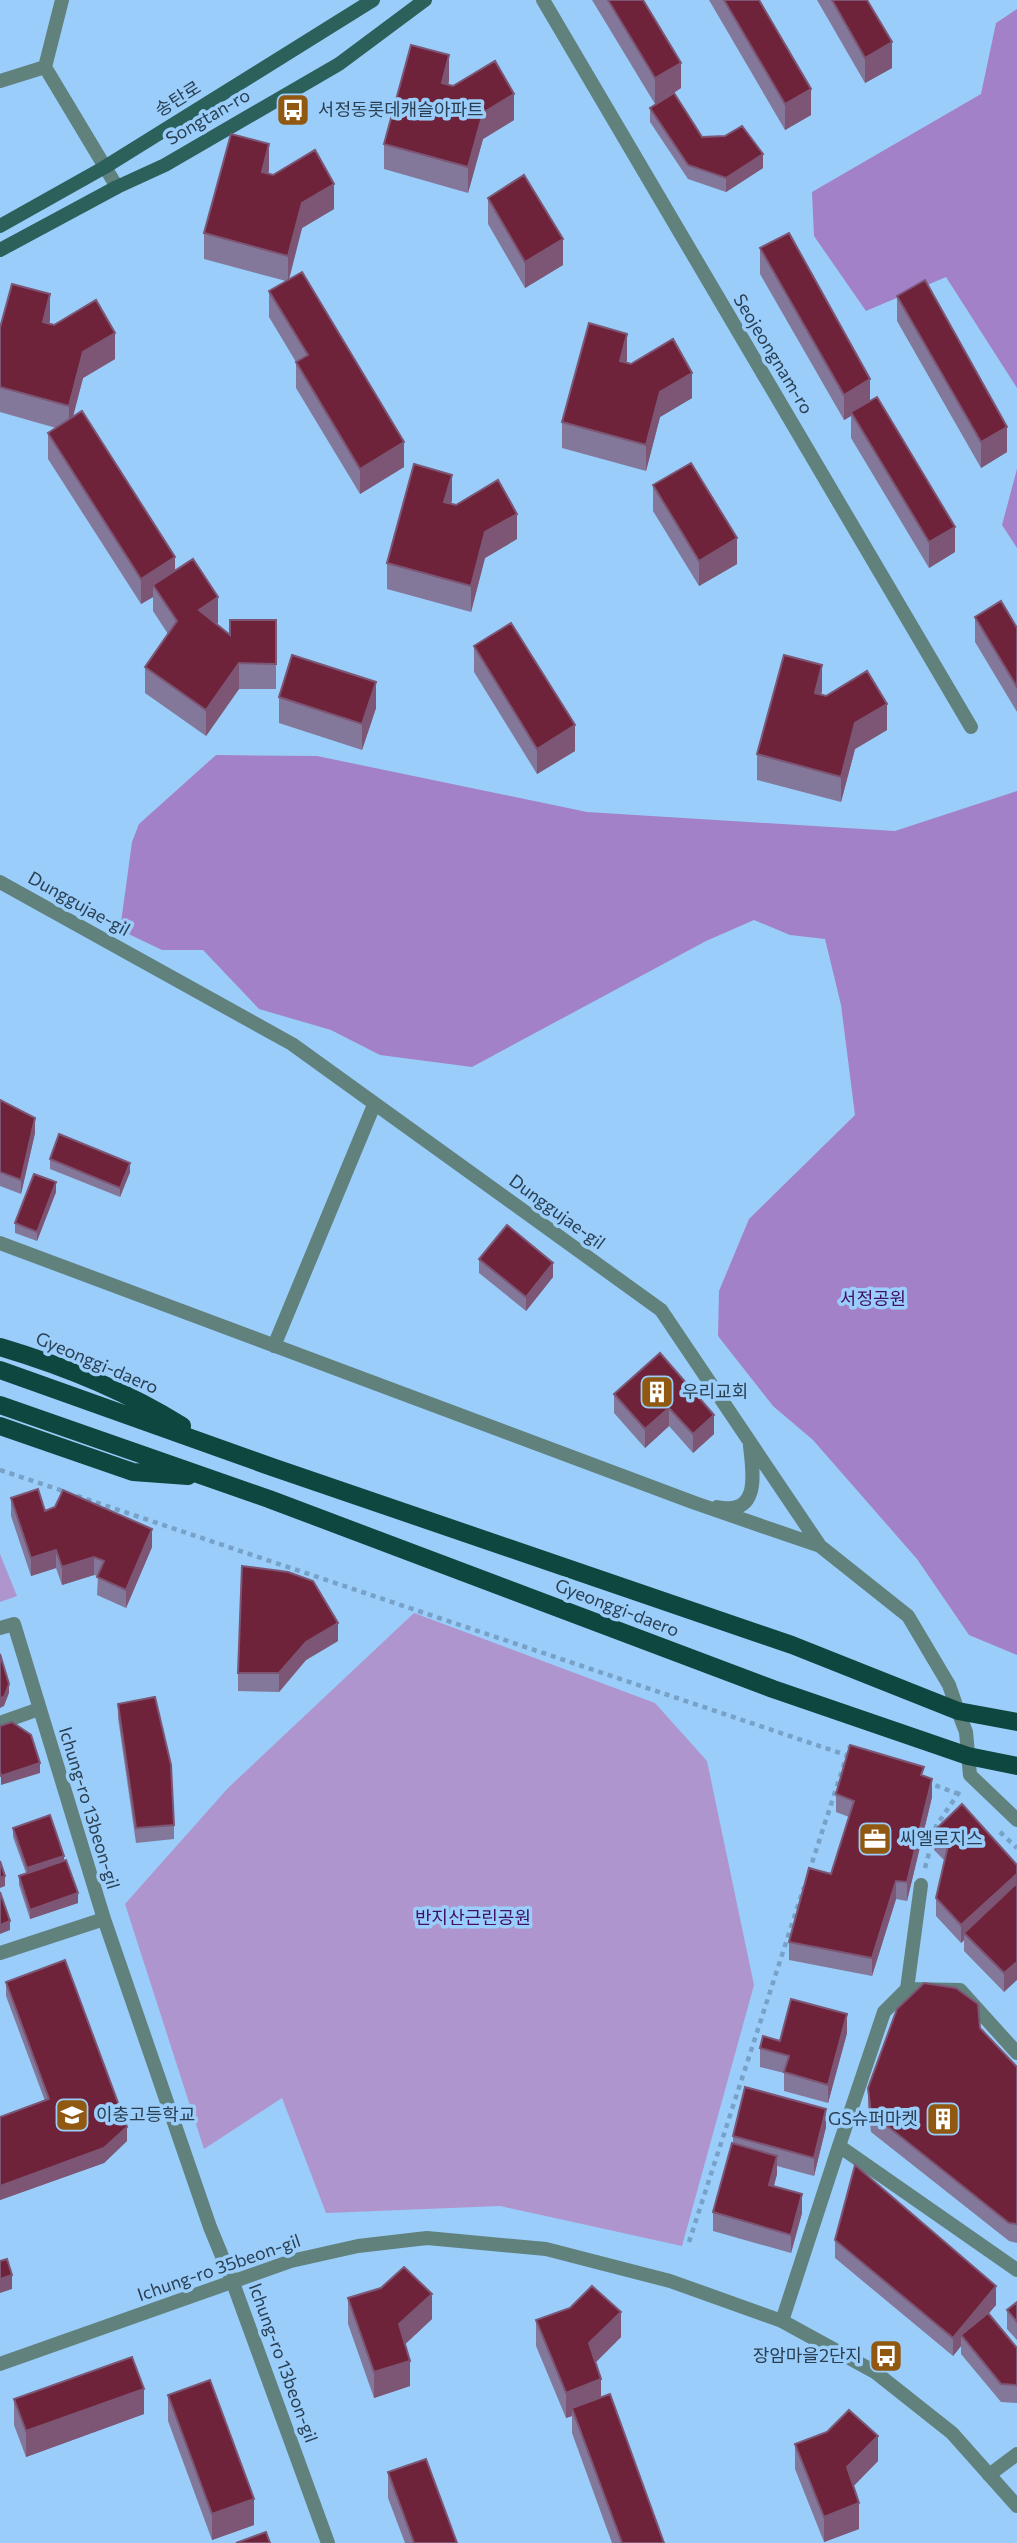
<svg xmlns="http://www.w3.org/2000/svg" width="1017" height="2543" font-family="Commissioner,'Noto Sans KR',sans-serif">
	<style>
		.green { fill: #af95cd }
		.forest { fill: #a381c8 }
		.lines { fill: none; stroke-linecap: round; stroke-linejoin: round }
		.path { stroke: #77a1c6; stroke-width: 4.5; stroke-dasharray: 5 5; stroke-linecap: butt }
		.minor { stroke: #61817d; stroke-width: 14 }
		.tertiary { stroke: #61817d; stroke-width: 14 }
		.secondary { stroke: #2c605a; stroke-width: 14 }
		.primary { stroke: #0e4640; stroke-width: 18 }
		.wall { fill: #84789a }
		.shaded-wall { fill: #7c5674 }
		.building { fill: #6f233a; stroke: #7c5674; stroke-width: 2 }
		.labels { text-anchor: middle; stroke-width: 7; stroke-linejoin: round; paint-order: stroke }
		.street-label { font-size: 18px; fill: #2a3f52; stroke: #9acdfa }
		.poi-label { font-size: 18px; fill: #2a3f52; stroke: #9acdfa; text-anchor: start }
		.park-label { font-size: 18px; fill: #410f65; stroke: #9acdfa }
	</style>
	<rect width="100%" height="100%" fill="#9acdfa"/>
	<path class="green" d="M0 1554 17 1596 0 1602Z
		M414 1613 655 1703 707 1761 754 1985 682 2246 500 2206 326 2213 282 2098 204 2149 125 1904 228 1788Z"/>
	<path class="forest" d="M1017 9V388L946 277 866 311 814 236 812 192 981 94 996 23Z
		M1017 469V548L1002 525Z
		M216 755 317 756 587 812 895 831 1017 791V1655L969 1635 917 1559 813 1440 773 1406 718 1336 719 1291 749 1219 855 1115 841 1005 825 939 790 935 754 920 706 941 472 1067 380 1055 331 1030 259 1009 203 950H162L120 930 132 842 139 824Z"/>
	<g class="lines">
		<path class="path" d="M0 1470 66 1492
			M77 1496 852 1757
			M926 1782 961 1795
			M1000 1832 1017 1848
			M925 1868 936 1826 960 1791
			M809 1872 850 1746
			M689 2242 804 1887"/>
		<path class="minor" d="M543 0 971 727
			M45 67 117 187
			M45 67 62 0
			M0 81 45 67
			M0 882 292 1044 661 1310 820 1546 908 1616 949 1685 958 1711
			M0 1243 695 1503 820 1546
			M274 1346 374 1105
			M717 1507C761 1516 753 1473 750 1446
			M0 1628 14 1624 104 1919 210 2227 233 2283 328 2543
			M0 1723 39 1709
			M0 1953 104 1919
			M907 1989 921 1885
			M1017 2053 960 1990 907 1989 884 2012 839 2146 1017 2270
			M782 2321 839 2146
			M989 2475 1017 2454"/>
		<path class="tertiary" d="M958 1711 966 1732 970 1775 1017 1820
			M0 2364 291 2261 358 2246 427 2238 546 2249 670 2281 782 2321 875 2372 952 2433 1017 2506"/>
		<path class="secondary" d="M0 226 105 167 373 0
			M0 250 117 187 165 165 339 64 425 0"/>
		<path class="primary" d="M0 1347C64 1366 126 1391 182 1426
			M0 1370 272 1467 792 1645 958 1711 1017 1722
			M0 1405 269 1499 773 1689 968 1756 1017 1766
			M0 1426 133 1472 188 1476"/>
	</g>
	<path class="wall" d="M592 0H643L681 88 674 93 702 137 763 168 726 192 688 179 650 122V108L670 95 655 104Z
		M709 0H759L811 115 785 130Z
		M817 0H867L892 68 865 83Z
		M449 81 448 84 514 120 483 139 468 193 384 169V144Z
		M269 170 268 174 334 209 302 228 289 280 404 467 360 494 296 388V362L269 317V291L286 281 204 259V233Z
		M488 198 563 265 525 288 488 224Z
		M760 248 870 401 955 552 929 568 851 438V416L844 420 760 274Z
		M897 296 1007 452 981 468 897 321Z
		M50 320 49 324 115 359 83 378 73 417 175 571 218 623 216 624 230 635 276 620V689H239L206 736 145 693V667L168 634 153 611V597L141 604 48 459V433L56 428 0 412V328Z
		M627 360 626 363 631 364 692 398 660 417 646 471 562 448V422Z
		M653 485 737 564 699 586 653 511Z
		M452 500 451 504 517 539 485 558 471 612 387 589V563Z
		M975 617 1017 628V712L975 642Z
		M474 646 575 751 537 774 474 672Z
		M822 691 821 694 887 730 855 749 841 802 757 780V754Z
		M279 697 376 708 362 750 279 723Z
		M0 1100 35 1133 21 1194 0 1186Z
		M50 1159 130 1172 120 1197 50 1169Z
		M56 1192 37 1241 15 1233V1223Z
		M479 1259 553 1277 526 1311 479 1273Z
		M660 1353 714 1434 693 1453 669 1426 645 1448 614 1413V1394Z
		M11 1498 152 1547 126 1608 97 1595 98 1576 94 1575 62 1585 56 1568 31 1576 11 1516Z
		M338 1641 306 1660 279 1692 238 1691V1673Z
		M118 1704 174 1825V1839L136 1843 118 1718Z
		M924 1776 932 1797 907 1901 896 1899 872 1976 789 1960V1942L831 1874 849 1817 836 1812V1794Z
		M13 1828 64 1860 78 1903 30 1919 19 1885V1876L26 1873 13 1837Z
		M934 1831 1017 1865 1004 1992 964 1951V1940L961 1943 936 1916V1898L944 1860 934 1850Z
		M6 1982 127 2141 104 2163 0 2200V2117L45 2101 6 1996Z
		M980 2028 1017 2067V2243L1009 2241 871 2132 868 2107V2088Z
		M847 2033 828 2103 784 2091V2073L760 2067V2048L780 2041Z
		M826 2127 814 2176 777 2166V2174L774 2186 802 2213 791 2253 713 2231V2212L733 2144V2136Z
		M835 2240 996 2305 988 2314 1017 2348V2403L1001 2402 961 2354V2346L953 2356 835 2258Z
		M348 2298 432 2319 405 2344 410 2386 374 2398 348 2324Z
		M1017 2302V2340L1007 2329V2310Z
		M536 2320 621 2337 595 2363 601 2397 664 2543H612L572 2433V2416L566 2418 536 2346Z
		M168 2395 254 2525 212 2540 168 2421Z
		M14 2399 144 2414 26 2457 14 2425Z
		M795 2444 878 2461 853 2486 859 2529 824 2542 795 2469Z
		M388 2472 457 2543H405L388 2498Z"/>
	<path class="shaded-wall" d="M892 42V68L865 83V58Z
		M449 55V81L442 108V83Z
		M681 63V88L655 104V78Z
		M811 89V115L785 130V104Z
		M514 94V120L483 139 468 193V167L483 113Z
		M269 144V170L262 198V172Z
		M763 154V168L726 192V178Z
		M334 184V209L302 228 288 282V256L302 203Z
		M563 239V265L525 288V262Z
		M50 294V320L43 347V322Z
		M115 333V359L83 378 69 431V406L83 352Z
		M627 334V360L620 387V361Z
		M692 373V398L660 417 646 471V445L660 392Z
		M870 379V405L851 412V416L844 420V395Z
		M1007 427V452L981 468V442Z
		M404 442V467L360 494V469Z
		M452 475V500L444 528V502Z
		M517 514V539L485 558 471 612V586L485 532Z
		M955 527V552L929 568V542Z
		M737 538V564L699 586V561Z
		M175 557V583L153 585V597L141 604V579Z
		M218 597V623L199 636V610Z
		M239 663V689L206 736V710Z
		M822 665V691L815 718V693Z
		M376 682V708L362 750V724Z
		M887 704V730L855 749 841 802V777L855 723Z
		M575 725V751L537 774V749Z
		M35 1118V1133L21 1194V1180Z
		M130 1163V1172L120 1197V1188Z
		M56 1182V1192L37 1241V1232Z
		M553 1263V1277L526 1311V1297Z
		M669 1408V1426L645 1448V1429Z
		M714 1415V1434L693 1453V1434Z
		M152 1529V1547L126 1608V1590Z
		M56 1550V1568L31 1576V1558Z
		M94 1557V1575L62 1585V1567Z
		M338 1623V1641L306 1660 279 1692V1673L306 1642Z
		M9 1684V1693L4 1706 0 1708V1698Z
		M40 1763V1773L1 1785V1776Z
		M932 1779V1797L907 1901V1882Z
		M64 1856V1865L27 1878V1868Z
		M1017 1874V1892L964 1933V1940L961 1943V1925Z
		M5 1876V1886L0 1888V1878Z
		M896 1881V1899L872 1976V1958Z
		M78 1893V1903L30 1919V1910Z
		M10 1921V1930L0 1934V1925Z
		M1017 1962V1980L1004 1992V1973Z
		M847 2014V2033L828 2103V2085Z
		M826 2109V2127L814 2176V2158Z
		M127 2127V2141L104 2163 0 2200V2186Z
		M777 2156V2174L769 2203V2185Z
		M802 2194V2213L791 2253V2235Z
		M12 2275V2289L0 2293V2279Z
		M996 2286V2305L965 2341 961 2335V2346L953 2356V2338Z
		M432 2294V2319L399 2350V2324Z
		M621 2312V2337L589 2369V2343Z
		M410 2361V2386L374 2398V2372Z
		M601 2379V2405L572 2408V2416L566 2418V2393Z
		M144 2389V2414L26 2457V2431Z
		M878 2436V2461L847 2493V2467Z
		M254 2499V2525L212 2540V2514Z
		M859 2503V2529L824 2542V2517Z"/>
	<path class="building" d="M608 0H643L681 63 655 78Z
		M724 0H759L811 89 785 104Z
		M832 0H867L892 42 865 58Z
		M411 45 449 55 442 83 453 86 495 61 514 94 483 113 468 167 384 144Z
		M674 93 702 137 725 136 742 126 763 154 726 178 688 165 650 108Z
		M231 134 269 144 262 172 273 175 315 150 334 184 302 203 288 256 204 233Z
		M524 175 563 239 525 262 488 198Z
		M789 233 870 379 844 395 760 248Z
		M302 272 404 442 360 469 296 362 308 355 269 291Z
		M925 280 1007 427 981 442 897 296Z
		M12 284 50 294 43 322 54 325 96 300 115 333 83 352 69 406 0 387V328Z
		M589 323 627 334 620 361 631 364 673 339 692 373 660 392 646 445 562 422Z
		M877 397 955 527 929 542 851 412Z
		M82 411 175 557 141 579 48 433Z
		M691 463 737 538 699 561 653 485Z
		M414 464 452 475 444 502 456 505 498 480 517 514 485 532 471 586 387 563Z
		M193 559 218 597 199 610 230 635V620H276V664L239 663 206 710 145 667 177 621 153 585Z
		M1001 601 1017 628V687L975 617Z
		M511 623 575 725 537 749 474 646Z
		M292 655 376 682 362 724 279 697Z
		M784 655 822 665 815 693 826 696 867 671 887 704 855 723 841 777 757 754Z
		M0 1100 35 1118 21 1180 0 1172Z
		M59 1134 130 1163 120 1188 50 1159Z
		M34 1174 56 1182 37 1232 15 1223Z
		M507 1225 553 1263 526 1297 479 1259Z
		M660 1353 714 1415 693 1434 669 1408 645 1429 614 1394Z
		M38 1489 45 1511 55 1507 63 1490 152 1529 126 1590 97 1577 104 1561 94 1557 62 1567 56 1550 31 1558 11 1498Z
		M242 1566 288 1572 313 1581 338 1623 306 1642 279 1673H238Z
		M0 1654 9 1684 4 1697 0 1698Z
		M155 1697 171 1765 174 1825 136 1828 118 1704Z
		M12 1722 31 1735 40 1763 1 1776 0 1771V1726Z
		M850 1745 924 1767 921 1775 932 1779 907 1882 896 1881 872 1958 789 1942 809 1868 831 1874 854 1801 836 1794Z
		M962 1804 1017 1865V1874L961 1925 936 1898 948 1846 934 1831Z
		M50 1815 64 1856 27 1868 13 1828Z
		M66 1860 78 1893 30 1910 19 1876Z
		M0 1861 5 1876 0 1878Z
		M1017 1883V1962L1004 1973 964 1933Z
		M0 1892 10 1921 0 1925Z
		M65 1960 127 2127 104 2148 0 2186V2117L49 2099 6 1982Z
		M924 1983 956 1988 978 2004 980 2028 1017 2067V2224L1009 2223 871 2113 868 2088 897 2009Z
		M791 1999 847 2014 828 2085 784 2072 789 2056 760 2048 763 2036 780 2041Z
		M745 2087 826 2109 814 2158 733 2136Z
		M732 2143 777 2156 769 2185 802 2194 791 2235 713 2212Z
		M855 2165 996 2286 953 2338 835 2240Z
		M7 2259 12 2275 0 2279V2261Z
		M404 2267 432 2294 399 2324 410 2361 374 2372 348 2298 381 2288Z
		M592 2286 621 2312 589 2343 601 2379 566 2393 536 2320 570 2308Z
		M1017 2302V2322L1007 2310Z
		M988 2313 1017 2348V2385L1001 2384 961 2335Z
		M132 2357 144 2389 26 2431 14 2399Z
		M210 2380 254 2499 212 2514 168 2395Z
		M610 2394 664 2543H622L572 2408Z
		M849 2410 878 2436 847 2467 859 2503 824 2517 795 2444 827 2432Z
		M426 2459 457 2543H414L388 2472Z
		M266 2532 270 2543H236Z"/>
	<defs>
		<symbol id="bus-square" viewBox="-11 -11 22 22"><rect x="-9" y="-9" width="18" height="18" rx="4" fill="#905811" stroke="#9acdfa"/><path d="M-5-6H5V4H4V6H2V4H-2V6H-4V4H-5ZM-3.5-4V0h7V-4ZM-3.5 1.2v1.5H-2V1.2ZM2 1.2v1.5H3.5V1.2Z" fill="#fff"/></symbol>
		<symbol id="building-square" viewBox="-11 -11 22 22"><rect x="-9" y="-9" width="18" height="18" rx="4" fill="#905811" stroke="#9acdfa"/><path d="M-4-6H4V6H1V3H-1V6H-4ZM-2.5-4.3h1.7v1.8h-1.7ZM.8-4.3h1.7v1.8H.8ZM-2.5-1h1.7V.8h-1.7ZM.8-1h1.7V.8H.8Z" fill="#fff"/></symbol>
		<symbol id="office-square" viewBox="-11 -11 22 22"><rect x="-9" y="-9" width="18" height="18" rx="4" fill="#905811" stroke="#9acdfa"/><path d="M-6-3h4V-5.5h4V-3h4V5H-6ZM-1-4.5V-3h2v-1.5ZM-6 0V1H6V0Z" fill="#fff"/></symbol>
		<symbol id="school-square" viewBox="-11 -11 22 22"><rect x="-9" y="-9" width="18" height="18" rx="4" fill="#905811" stroke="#9acdfa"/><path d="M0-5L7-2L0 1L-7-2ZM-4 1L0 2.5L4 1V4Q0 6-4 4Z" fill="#fff"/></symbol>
	</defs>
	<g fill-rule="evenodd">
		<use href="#bus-square" x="274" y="91" width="38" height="38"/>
		<use href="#building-square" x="638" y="1373" width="38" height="38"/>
		<use href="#office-square" x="856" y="1820" width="38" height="38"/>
		<use href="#school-square" x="53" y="2096" width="38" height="38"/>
		<use href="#building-square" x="924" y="2100" width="38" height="38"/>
		<use href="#bus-square" x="867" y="2337" width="38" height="38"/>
	</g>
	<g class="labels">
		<g class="street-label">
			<text transform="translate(178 99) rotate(-32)" y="6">송탄로</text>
			<text transform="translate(208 117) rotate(-30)" y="6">Songtan-ro</text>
			<text transform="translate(773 354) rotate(59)" y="6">Seojeongnam-ro</text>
			<text transform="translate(79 904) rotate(29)" y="6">Dunggujae-gil</text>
			<text transform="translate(557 1212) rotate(36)" y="6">Dunggujae-gil</text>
			<text transform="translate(97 1363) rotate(23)" y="6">Gyeonggi-daero</text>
			<text transform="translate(617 1608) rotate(21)" y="6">Gyeonggi-daero</text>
			<text transform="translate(89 1808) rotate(73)" y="6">Ichung-ro 13beon-gil</text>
			<text transform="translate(219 2268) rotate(-19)" y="6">Ichung-ro 35beon-gil</text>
			<text transform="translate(283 2363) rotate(70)" y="6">Ichung-ro 13beon-gil</text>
		</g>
		<g class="poi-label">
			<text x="318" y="116">서정동롯데캐슬아파트</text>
			<text x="682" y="1398">우리교회</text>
			<text x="900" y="1845">씨엘로지스</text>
			<text x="96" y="2121">이충고등학교</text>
			<text x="918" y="2125" text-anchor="end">GS슈퍼마켓</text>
			<text x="862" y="2362" text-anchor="end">장암마을2단지</text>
		</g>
		<g class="park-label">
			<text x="873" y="1305">서정공원</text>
			<text x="473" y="1924">반지산근린공원</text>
		</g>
	</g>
</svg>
